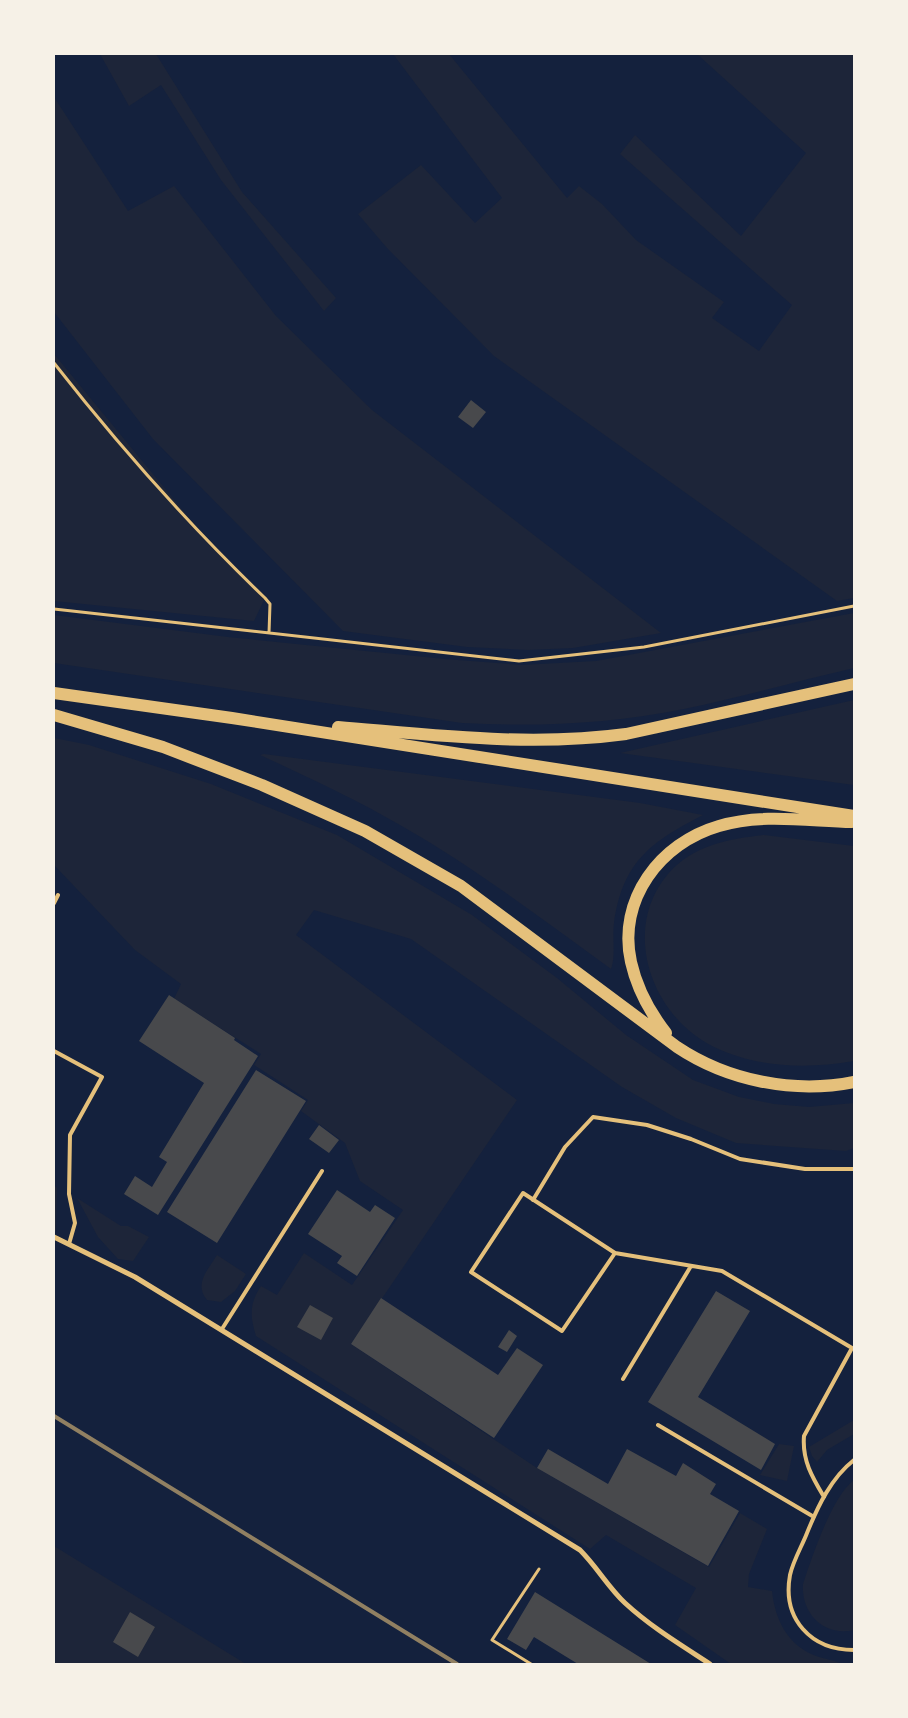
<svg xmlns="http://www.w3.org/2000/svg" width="908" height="1718" font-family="Roboto,sans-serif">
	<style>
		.green { fill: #1d2539 }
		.building { fill: #48494c }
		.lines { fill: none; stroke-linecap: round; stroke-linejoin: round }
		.path { stroke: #e5c07b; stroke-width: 3 }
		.service { stroke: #e5c07b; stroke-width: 4 }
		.minor { stroke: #e5c07b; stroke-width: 5 }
		.primary { stroke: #e5c07b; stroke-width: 12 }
		.rail { stroke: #918062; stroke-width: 4 }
	</style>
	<rect width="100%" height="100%" fill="#14213d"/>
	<path class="green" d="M100 54H156L242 192 336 298 324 311 221 180 161 85 129 106Z
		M393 54H449L567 198 579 186 602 204 636 240 724 302 712 318 759 351 792 305 620 154 635 135 741 236 806 153 697 54H854V598L837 601 494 356 387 248 358 214 421 165 475 223 502 198Z
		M54 97 128 211 174 186 276 316 372 410 661 633 573 648 528 650 467 647 343 631 153 439 54 312Z
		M54 354 218 553 265 598 254 621 54 601Z
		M854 613V668C798 681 741 697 684 709 611 724 536 727 462 723L54 663V615L228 637 445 659 522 665 596 661Z
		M854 700V785L620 753Z
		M54 738 89 745 211 784 337 835 472 915 557 978 626 1035 693 1080 739 1097 774 1104 809 1107 854 1103V1148L846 1151 736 1143 676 1118 622 1087 411 939 314 910 296 935 517 1100 351 1344 537 1468 709 1567 740 1513 767 1529 749 1574 748 1587 772 1591C775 1619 787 1645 816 1656 825 1659 834 1660 842 1664H731L675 1625 696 1588 606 1535 590 1549 256 1336C250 1316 249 1304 261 1286L277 1295 304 1253 352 1285 403 1210 360 1181 345 1143 301 1111 308 1100 254 1065 261 1054 174 999 181 984 135 950 54 865Z
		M264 754 640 803 703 815C651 842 623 861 614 923 612 937 616 956 611 969 542 919 474 867 400 825 355 799 308 777 260 755Z
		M764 835 854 846V1061C807 1069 758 1068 714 1047 652 1017 620 930 668 874 693 845 728 839 764 835Z
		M54 1185 57 1188 56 1231 54 1230Z
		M77 1198 121 1226H128L149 1237 133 1261 118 1259 98 1237Z
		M217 1255 246 1274 235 1291 221 1302 207 1300C194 1284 207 1271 217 1255Z
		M854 1420V1434L827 1450 817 1462 812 1456 809 1447Z
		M779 1444 794 1446 787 1481 760 1475Z
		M854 1480V1630C824 1637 801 1614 803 1584 812 1557 832 1496 854 1480Z
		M54 1546 246 1664H54Z"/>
	<path class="building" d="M471 400 486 412 473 428 458 417Z
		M169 995 235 1038 234 1040 258 1056 158 1215 124 1194 135 1176 152 1187 167 1162 159 1157 204 1083 139 1041Z
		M256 1070 306 1101 217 1243 167 1212Z
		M319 1125 339 1140 329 1153 309 1139Z
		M337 1190 370 1212 375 1205 395 1218 357 1276 337 1263 342 1256 308 1234Z
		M716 1291 750 1311 698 1397 775 1444 761 1470 648 1402Z
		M381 1298 498 1375 517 1348 543 1365 494 1438 351 1344Z
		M310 1305 333 1318 321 1340 297 1327Z
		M509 1330 517 1336 507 1352 498 1347Z
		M548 1449 608 1484 627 1449 676 1476 683 1463 716 1484 710 1494 739 1511 708 1566 537 1468Z
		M535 1592 651 1664H578L534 1637 526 1650 507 1639Z
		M130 1612 155 1627 138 1657 113 1642Z"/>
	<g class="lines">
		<path class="path" d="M54 363C119 446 189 525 265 598L270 604 269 633
			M54 609 519 661 644 647 854 606
			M531 1664 492 1640 539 1569"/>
		<path class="service" d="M54 903 58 895
			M54 1051 102 1077 70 1135 69 1194 75 1223 69 1244
			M533 1200 565 1147 593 1117 647 1125 691 1139 740 1159 805 1169H854
			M615 1253 562 1331 471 1272 523 1193 615 1253 722 1271 852 1348 804 1436C802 1460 812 1477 824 1497
			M222 1329 322 1171
			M623 1379 691 1266
			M658 1425 814 1517
			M854 1460C831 1478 818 1506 807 1533 802 1546 793 1561 790 1575 782 1619 811 1650 854 1650"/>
		<path class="minor" d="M54 1237 135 1277 580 1550C597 1567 608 1587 625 1603 651 1627 681 1645 710 1664"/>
		<path class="primary" d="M54 693 232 718 854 816
			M54 715 163 747 262 785 365 831 461 886 677 1047C728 1081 794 1094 854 1082
			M338 727C435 735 530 747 626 734L854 684
			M666 1033C649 1011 637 989 631 962 617 900 660 843 719 826 761 813 808 821 852 822"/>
		<path class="rail" d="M54 1416 457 1664"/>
	</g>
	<rect width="908" height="1718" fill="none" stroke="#f6f1e7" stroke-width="110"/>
</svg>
